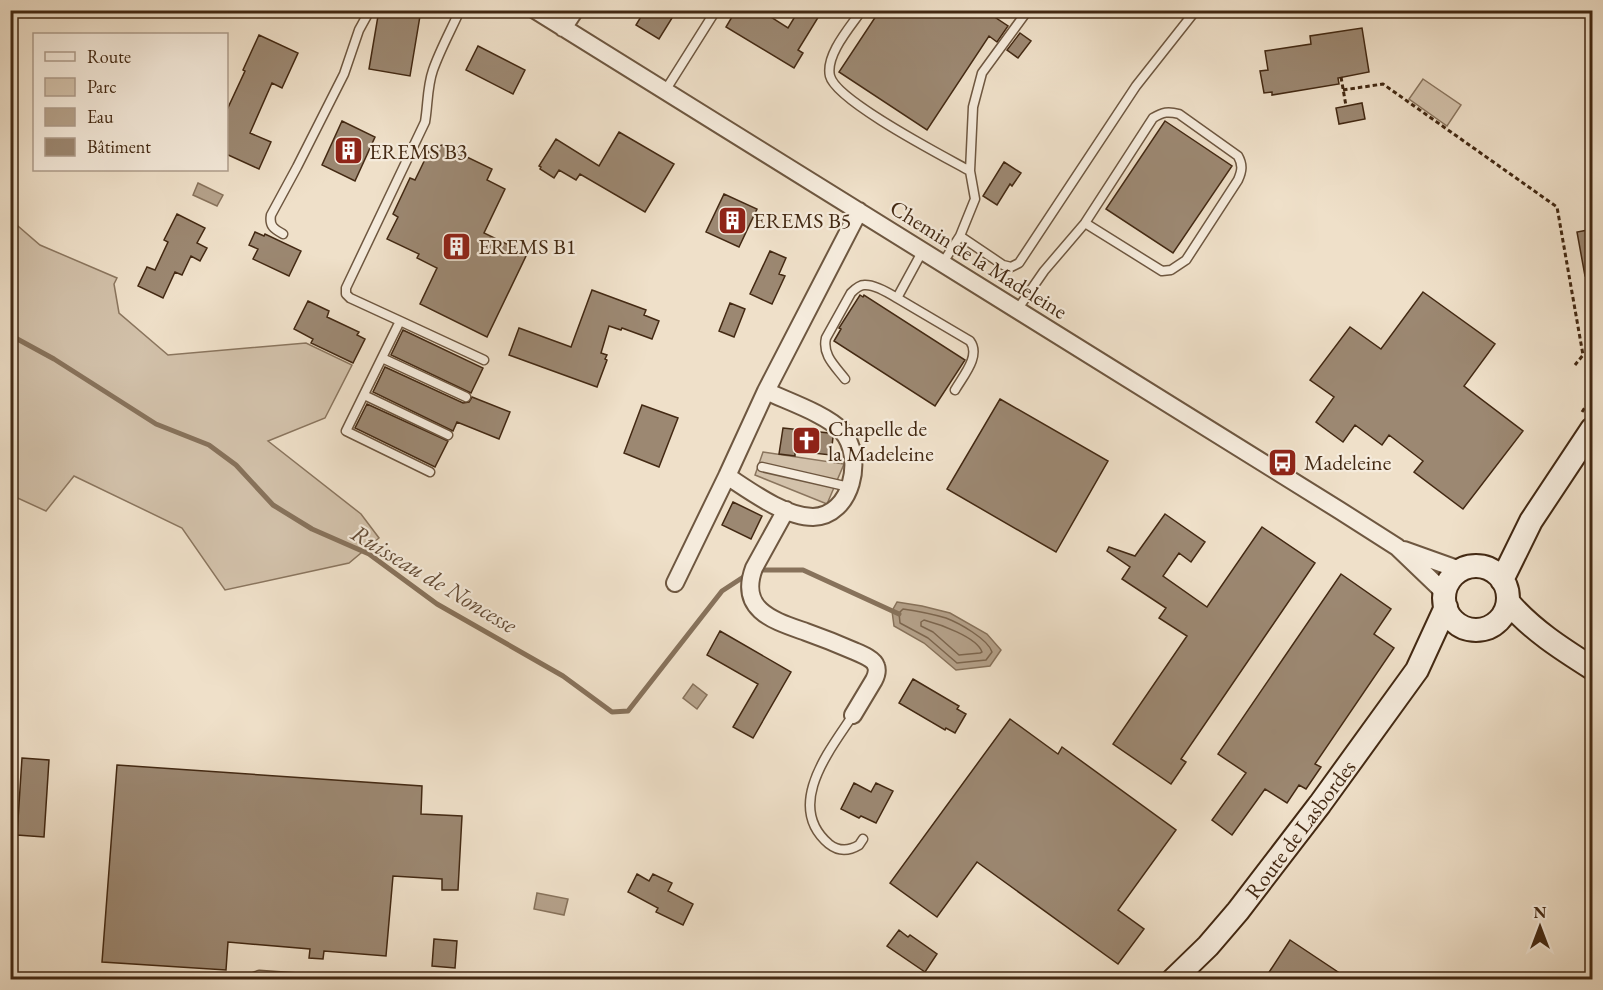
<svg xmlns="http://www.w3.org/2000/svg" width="1603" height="990" font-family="'EB Garamond',serif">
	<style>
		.green { fill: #d2c1aa; stroke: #8a755e; stroke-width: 1.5 }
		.water { fill: #b5a28b; stroke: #87725b; stroke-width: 1.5 }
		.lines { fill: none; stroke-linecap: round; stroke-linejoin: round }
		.shore { stroke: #7c664f; stroke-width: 1.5 }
		.stream { stroke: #87725b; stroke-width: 5 }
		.building { fill: #9c8872; stroke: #432913; stroke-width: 1.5 }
		.lane-casing { stroke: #6e5740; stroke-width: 11 }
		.street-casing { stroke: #6e5740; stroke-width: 20 }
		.secondary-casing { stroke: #432913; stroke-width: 26 }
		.path { stroke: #432913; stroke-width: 3; stroke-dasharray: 4.5 3; stroke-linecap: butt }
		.lane { stroke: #f5ebdc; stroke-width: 8 }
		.street { stroke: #f5ebdc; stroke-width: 16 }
		.secondary { stroke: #f5ebdc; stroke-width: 22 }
		.labels { text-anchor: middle; stroke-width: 4.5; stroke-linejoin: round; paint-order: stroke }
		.poi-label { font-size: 22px; fill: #432913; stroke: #f5ebdc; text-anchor: start }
		.street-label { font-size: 22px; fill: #432913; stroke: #f5ebdc }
		.water-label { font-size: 24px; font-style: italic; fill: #654d37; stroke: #f5ebdc }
	</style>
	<rect width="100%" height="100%" fill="#efe0c9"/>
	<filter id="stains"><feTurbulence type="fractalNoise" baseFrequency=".00333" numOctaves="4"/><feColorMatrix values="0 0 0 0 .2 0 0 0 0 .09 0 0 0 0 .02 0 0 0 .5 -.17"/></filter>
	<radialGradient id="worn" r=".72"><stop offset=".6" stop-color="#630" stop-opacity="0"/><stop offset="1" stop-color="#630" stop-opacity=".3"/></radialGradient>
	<path class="green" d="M1423 79 1461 105 1447 126 1409 99Z
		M11 220 40 245 117 278 114 284 119 313 168 355 306 343 352 365 325 418 268 441 361 514 379 538 349 563 225 590 182 528 74 476 46 511 11 495Z
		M763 452 844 464 827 504 755 475Z"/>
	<path class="water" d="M198 183 223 195 217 206 193 195Z
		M897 602 922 606 950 613 987 634 1001 650 990 666 956 670 924 643 894 626 892 611Z
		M693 684 707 695 697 709 683 698Z
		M537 893 568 899 564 915 534 909Z"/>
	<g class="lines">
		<path class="shore" d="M903 609C917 611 932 614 946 618 959 623 988 639 992 652L986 660 957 663 928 638 900 623 899 613Z
			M924 620C939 624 977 637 982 652L980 653 959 655 933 632 921 626V622Z"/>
		<path class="stream" d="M10 335 54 359 156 424 209 445 236 465 273 505 312 529 369 554 437 604 563 676 612 712 628 711 722 591 748 574
			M760 570H803L899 614"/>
	</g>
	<path class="building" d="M379 10H421L410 76 369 69Z
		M645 10H677L659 39 636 25Z
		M736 10H760L788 28 799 10H811L819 16 798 50 803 53 794 68 726 27Z
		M880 10H984L1008 26 997 42 989 36 927 130 839 72Z
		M1362 28 1369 72 1338 78 1339 84 1272 95V92L1264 93 1260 71 1268 70 1265 51 1311 44 1310 36Z
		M1020 33 1031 41 1018 58 1007 50Z
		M259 35 298 53 282 88 272 83 250 133 271 142 259 169 226 154V112L245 71 243 70Z
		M478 46 525 70 513 94 466 70Z
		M1362 103 1365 119 1339 124 1336 108Z
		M342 121 375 137 355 181 322 165Z
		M1165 121 1232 166 1173 253 1106 209Z
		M619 132 674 164 645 212 580 174 576 180 559 170 554 178 540 169 541 167 539 166 556 139 599 166Z
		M442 145 492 169 487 180 505 189 484 233 527 254 487 337 420 304 437 268 417 258 419 254 387 239 398 217 393 214 410 178 415 180 430 149Z
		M1004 162 1021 173 1012 186 1010 184 997 205 983 196Z
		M724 194 757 209 739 247 706 232Z
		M177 214 205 228 197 243 207 248 200 261 191 256 182 275 175 272 163 298 138 286 147 267 155 270 168 242 164 240Z
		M1593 229V275L1585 276 1577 232Z
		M255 232 264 236 265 234 301 251 289 276 253 259 258 249 249 245Z
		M770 251 786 258 779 274 785 276 772 304 750 294Z
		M592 290 646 310 644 315 659 321 652 339 622 328 621 330 609 326 601 353 607 355 605 359 607 360 597 387 509 355 519 328 571 347Z
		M1423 292 1495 344 1464 386 1523 431 1463 509 1414 472 1423 461 1389 435 1382 445 1355 425 1343 442 1316 422 1334 397 1310 380 1350 327 1381 349Z
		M860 295 863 297 864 295 965 360 935 406 834 341 841 329 839 328Z
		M308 301 329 311 327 317 359 332 357 335 365 339 353 363 311 343 313 339 294 329Z
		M730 303 745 309 734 337 719 331Z
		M403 330 483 368 471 393 391 355Z
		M385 367 463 403 469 402 472 397 510 412 499 439 457 422 453 431 373 392Z
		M1000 399 1108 461 1056 552 947 489Z
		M367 404 448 441 435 467 355 428Z
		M642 405 678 418 659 467 624 453Z
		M783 428 829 433 833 437 831 455 795 451V456L779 454Z
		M733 502 762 516 751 539 722 525Z
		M1165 514 1205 542 1191 562 1179 553 1163 576 1207 607 1262 527 1315 563 1181 759 1186 762 1171 784 1113 744 1187 636 1159 618 1166 608 1122 579 1130 567 1107 551 1109 547 1135 556Z
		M1341 574 1391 609 1374 634 1394 648 1315 764 1321 767 1306 789 1299 785 1287 803 1265 789 1232 835 1212 820 1246 773 1218 754Z
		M720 631 791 672 753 738 733 727 758 684 707 655Z
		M913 679 959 706 957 709 966 714 955 733 946 728 945 730 899 703Z
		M1010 719 1058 754 1062 747 1176 830 1118 910 1144 929 1118 964 977 862 937 917 890 883Z
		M22 758 49 760 44 837 17 835Z
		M117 765 422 786 421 814 462 816 458 890H442V879L393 876 386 956 324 951 323 959 309 958 310 949 228 942 226 970 102 962Z
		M854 783 871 792 876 783 893 791 876 823 861 816 859 818 841 809Z
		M637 874 649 881 653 874 672 883 668 891 693 904 683 925 656 912 658 908 628 892Z
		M899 930 908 937 910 935 937 954 925 972 887 946Z
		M434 939 457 941 455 968 432 966Z
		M1290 940 1350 980H1264Z"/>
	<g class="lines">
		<defs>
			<path id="lane" d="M862 10C851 26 825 55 830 76 836 101 945 157 970 171L975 199 960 236 942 264
				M665 91 716 10
				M970 171 973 107 982 73 1028 10
				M283 234C274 229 269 226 271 215L297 167 344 74 359 30 370 10
				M960 236 1003 265 1011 267 1019 263 1136 86 1196 10
				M897 298 970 341C981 356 963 376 955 390
				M1017 310 1044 271 1085 223 1153 118C1163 112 1168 111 1179 114L1238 156C1243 165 1242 171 1238 180L1186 260 1171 270 1162 271 1085 223
				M400 321 484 360
				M382 358 466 397
				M845 379C835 366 822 355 826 338L851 293C854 290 859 285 864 285 873 284 889 293 897 298L922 252
				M364 395 448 435
				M762 467 849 487
				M430 472 346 431 400 321 350 298 346 294V288L425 122C428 105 427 87 433 70 440 50 451 30 460 10
				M853 715C830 750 784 806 829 844 839 852 849 851 859 845L863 839
				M247 980 259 975 316 979"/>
			<path id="street" d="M535 10 1339 510 1397 547 1445 593
				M563 28 575 10
				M727 476C750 491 785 517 813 517 852 516 865 457 842 431 826 414 787 401 766 391
				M786 510 754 568C738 611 775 621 806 632 823 638 838 644 854 651 861 654 874 659 876 666 878 671 876 676 874 680L853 715
				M1404 550 1460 570
				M675 583 727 476 766 391 859 211"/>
			<path id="secondary" d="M1444 598a32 32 0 1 1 64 0a32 32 0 1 1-64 0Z
				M1502 580 1531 521 1592 429
				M1508 602C1532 630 1562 649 1592 668
				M1173 980 1208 946 1238 911 1320 804 1417 670 1446 607"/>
		</defs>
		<use href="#lane" class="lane-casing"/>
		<use href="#street" class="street-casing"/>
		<use href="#secondary" class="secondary-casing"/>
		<path class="path" d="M1341 77 1346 106
			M1343 90 1383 84 1557 207 1583 355 1575 365
			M1582 412 1592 396"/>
		<use href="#lane" class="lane"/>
		<use href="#street" class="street"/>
		<use href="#secondary" class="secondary"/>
	</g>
	<defs>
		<symbol id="building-square" viewBox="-11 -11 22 22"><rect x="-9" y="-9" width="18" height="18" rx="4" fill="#8f2418" stroke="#f5ebdc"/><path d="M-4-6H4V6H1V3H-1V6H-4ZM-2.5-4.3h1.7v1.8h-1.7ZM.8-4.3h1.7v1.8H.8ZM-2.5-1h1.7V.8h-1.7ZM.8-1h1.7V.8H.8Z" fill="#fff"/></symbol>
		<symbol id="church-square" viewBox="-11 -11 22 22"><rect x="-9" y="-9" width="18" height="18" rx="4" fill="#8f2418" stroke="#f5ebdc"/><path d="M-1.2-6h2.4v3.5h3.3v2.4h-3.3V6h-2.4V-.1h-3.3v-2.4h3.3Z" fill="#fff"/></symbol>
		<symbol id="bus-square" viewBox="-11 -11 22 22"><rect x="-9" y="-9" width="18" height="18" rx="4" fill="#8f2418" stroke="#f5ebdc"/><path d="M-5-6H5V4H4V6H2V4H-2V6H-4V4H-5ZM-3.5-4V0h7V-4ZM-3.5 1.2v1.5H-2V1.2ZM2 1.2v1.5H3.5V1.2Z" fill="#fff"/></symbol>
	</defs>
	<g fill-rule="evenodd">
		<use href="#building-square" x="332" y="134" width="33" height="33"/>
		<use href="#building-square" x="716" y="204" width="33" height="33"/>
		<use href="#building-square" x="440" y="230" width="33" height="33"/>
		<use href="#church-square" x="790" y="424" width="33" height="33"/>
		<use href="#bus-square" x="1266" y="446" width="33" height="33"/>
	</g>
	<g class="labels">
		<g class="poi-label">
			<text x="369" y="159">EREMS B3</text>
			<text x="753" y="228">EREMS B5</text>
			<text x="478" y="254">EREMS B1</text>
			<text x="828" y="436">Chapelle de<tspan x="828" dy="25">la Madeleine</tspan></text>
			<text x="1304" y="470">Madeleine</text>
		</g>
		<g class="street-label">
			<text transform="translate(979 259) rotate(32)" y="8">Chemin de la Madeleine</text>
			<text transform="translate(1300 829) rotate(-53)" y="8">Route de Lasbordes</text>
		</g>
		<g class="water-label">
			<text transform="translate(434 579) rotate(31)" y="8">Ruisseau de Noncesse</text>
		</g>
	</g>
	<rect width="1603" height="990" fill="none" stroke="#efe0c9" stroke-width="36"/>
	<rect x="12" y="12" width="1579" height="966" fill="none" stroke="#432913" stroke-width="3"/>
	<rect x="18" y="18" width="1567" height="954" fill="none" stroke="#432913" stroke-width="1.5"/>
	<rect x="33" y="33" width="195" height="138" fill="#f5ebdc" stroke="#ae9d8c" stroke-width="1.5"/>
	<rect x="45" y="52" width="30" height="9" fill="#f5ebdc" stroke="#ae9d8c" stroke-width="1.5"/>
	<text x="87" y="63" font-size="18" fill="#432913">Route</text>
	<rect x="45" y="78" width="30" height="18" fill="#d2c1aa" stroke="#ae9d8c" stroke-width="1.5"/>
	<text x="87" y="93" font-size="18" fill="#432913">Parc</text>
	<rect x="45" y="108" width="30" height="18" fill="#b5a28b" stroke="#ae9d8c" stroke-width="1.5"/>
	<text x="87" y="123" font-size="18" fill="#432913">Eau</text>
	<rect x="45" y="138" width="30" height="18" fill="#9c8872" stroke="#ae9d8c" stroke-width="1.5"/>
	<text x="87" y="153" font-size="18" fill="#432913">Bâtiment</text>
	<g transform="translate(1540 927)" stroke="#f5ebdc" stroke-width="4.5" paint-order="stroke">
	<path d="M0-4.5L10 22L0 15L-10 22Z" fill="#432913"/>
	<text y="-9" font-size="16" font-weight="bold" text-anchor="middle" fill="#432913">N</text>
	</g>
	<rect width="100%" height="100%" filter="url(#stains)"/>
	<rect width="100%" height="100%" fill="url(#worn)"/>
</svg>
